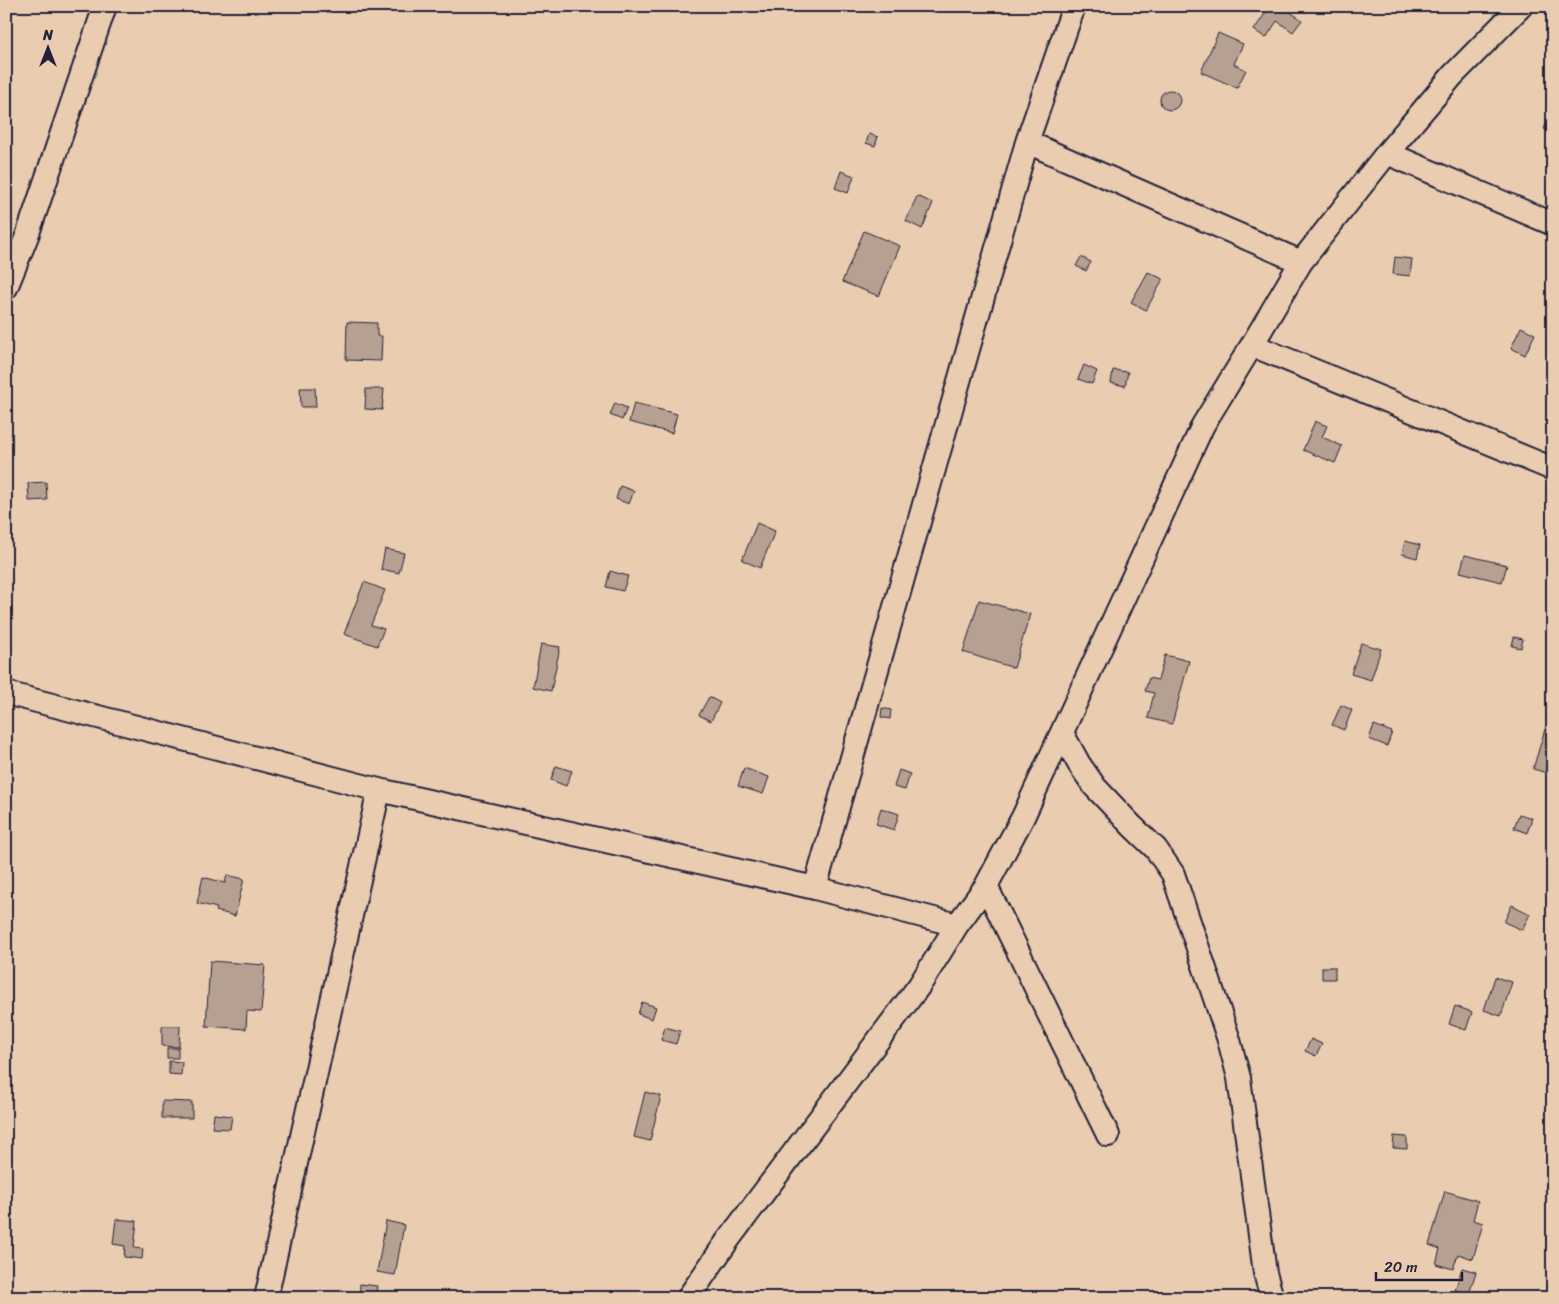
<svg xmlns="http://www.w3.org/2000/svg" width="1559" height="1304" font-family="Sriracha,sans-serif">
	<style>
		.building { fill: #b6a091; stroke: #22223b }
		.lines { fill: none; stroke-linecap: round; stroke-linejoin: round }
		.street-casing { stroke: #22223b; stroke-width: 26 }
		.street { stroke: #eacdb1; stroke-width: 22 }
	</style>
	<rect width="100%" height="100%" fill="#eacdb1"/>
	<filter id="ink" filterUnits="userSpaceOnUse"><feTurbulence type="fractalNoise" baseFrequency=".02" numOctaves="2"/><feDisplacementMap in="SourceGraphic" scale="10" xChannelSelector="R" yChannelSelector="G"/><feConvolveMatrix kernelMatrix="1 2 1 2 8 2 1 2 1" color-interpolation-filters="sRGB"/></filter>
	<g filter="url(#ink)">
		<path class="building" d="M1270 6H1281L1302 20 1293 32 1277 21 1266 38 1254 30Z
			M1218 33 1243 44 1234 64 1246 70 1237 88 1201 72Z
			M1160 100a10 10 0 1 1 20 0a10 10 0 1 1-20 0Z
			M1553 110V133L1544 129Z
			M869 134 878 137 875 146 866 143Z
			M841 171 854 176 848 193 835 188Z
			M917 196 933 203 922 229 906 221Z
			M864 231 900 246 879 296 842 282Z
			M1081 257 1091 262 1086 271 1076 266Z
			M1395 257 1412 259 1410 276 1393 274Z
			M1148 272 1163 279 1146 310 1131 302Z
			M347 322 377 323V336H382L381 361 346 360Z
			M1521 327 1535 334 1525 355 1511 348Z
			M1084 365 1097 371 1092 384 1078 379Z
			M1113 370 1128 372 1125 386 1111 383Z
			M300 388H315L316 407H301Z
			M366 389H384L382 410 365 409Z
			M615 403 627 408 622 420 610 415Z
			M634 403 677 414 672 433 629 422Z
			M1315 421 1327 426 1322 437 1342 446 1335 463 1303 450Z
			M46 482 47 500 29 501 28 483Z
			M620 486 634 491 629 504 616 499Z
			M757 523 775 531 760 568 742 560Z
			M1405 541 1420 545 1417 558 1402 554Z
			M385 549 404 553 399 573 381 569Z
			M1465 555 1507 565 1502 582 1460 572Z
			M610 571 628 576 623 591 606 587Z
			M364 582 385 590 371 625 384 629 377 646 344 634Z
			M979 600 1030 614 1014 668 963 652Z
			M1514 637 1523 639 1521 648 1512 646Z
			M1361 643 1381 649 1371 680 1351 674Z
			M541 644 560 647 551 691 533 687Z
			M1165 655 1189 661 1172 724 1148 718 1154 693 1145 691 1149 678 1158 680Z
			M709 697 720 703 711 721 699 715Z
			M1341 705 1352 710 1344 730 1332 725Z
			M882 708 891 710 890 719 881 717Z
			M1374 725 1392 732 1387 746 1369 739Z
			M1545 729 1553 731V766L1551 774 1533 769Z
			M556 766 572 771 566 786 551 780Z
			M744 768 769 777 763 794 738 786Z
			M899 770 910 774 905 790 894 787Z
			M881 808 899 814 894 830 876 824Z
			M1519 814 1532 818 1527 833 1514 828Z
			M227 875 244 879 235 916 216 911 217 908 197 903 203 877 225 883Z
			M1512 905 1530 914 1522 930 1504 922Z
			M210 961 265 965 261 1012 247 1011 246 1029 206 1026Z
			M1322 967H1335V979H1322Z
			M1495 977 1512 982 1501 1016 1484 1010Z
			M642 1002 656 1007 652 1019 638 1014Z
			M1455 1006 1472 1012 1466 1030 1449 1024Z
			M162 1026H180L179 1047 162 1046Z
			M665 1027 680 1031 676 1044 661 1040Z
			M1311 1039 1322 1044 1316 1056 1305 1051Z
			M167 1048H178V1058H167Z
			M169 1061 182 1062 181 1075 169 1074Z
			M645 1092 661 1096 650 1141 634 1137Z
			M162 1101 192 1102V1118H162Z
			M214 1114 232 1116 230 1129 212 1128Z
			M1394 1136 1407 1137V1149L1393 1148Z
			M1445 1191 1478 1201 1473 1220 1483 1223 1473 1259 1458 1254 1453 1269 1436 1264 1440 1249 1429 1245Z
			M116 1219 137 1221 134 1248 143 1249 142 1259 124 1257 125 1246 113 1244Z
			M386 1221 404 1225 395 1275 377 1272Z
			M1462 1268 1476 1272 1469 1294 1455 1290Z
			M360 1284 377 1286 375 1298H359Z"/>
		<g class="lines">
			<defs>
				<path id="street" d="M1027 142 1301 262
					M1387 153 1553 224
					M6 288 27 236 105 6
					M1252 345 1553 469
					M6 693 379 790 815 888 957 925
					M1062 733 1079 764 1095 787 1132 826 1156 849 1173 874 1229 1040 1239 1078 1265 1273 1272 1298
					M986 886 1108 1135
					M815 888 1027 142 1074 6
					M266 1298 379 790
					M688 1298 728 1240 919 986 957 925 986 886 1023 817 1203 425 1252 345 1301 262 1387 153 1453 75 1521 6"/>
			</defs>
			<use href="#street" class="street-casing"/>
			<use href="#street" class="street"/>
		</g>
	</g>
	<rect width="1559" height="1304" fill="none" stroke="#eacdb1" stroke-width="25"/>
	<rect x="12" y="12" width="1534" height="1279" fill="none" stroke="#22223b" stroke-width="2" filter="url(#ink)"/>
	<g transform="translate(48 48)" stroke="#eacdb1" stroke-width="4" paint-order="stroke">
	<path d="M0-4L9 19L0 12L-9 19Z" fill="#22223b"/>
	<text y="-8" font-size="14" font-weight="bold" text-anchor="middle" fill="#22223b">N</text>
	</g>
	<path d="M1376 1272v8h86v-8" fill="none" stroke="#22223b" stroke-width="2.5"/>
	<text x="1384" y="1272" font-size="15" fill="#22223b" stroke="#eacdb1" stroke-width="4" paint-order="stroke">20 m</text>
</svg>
